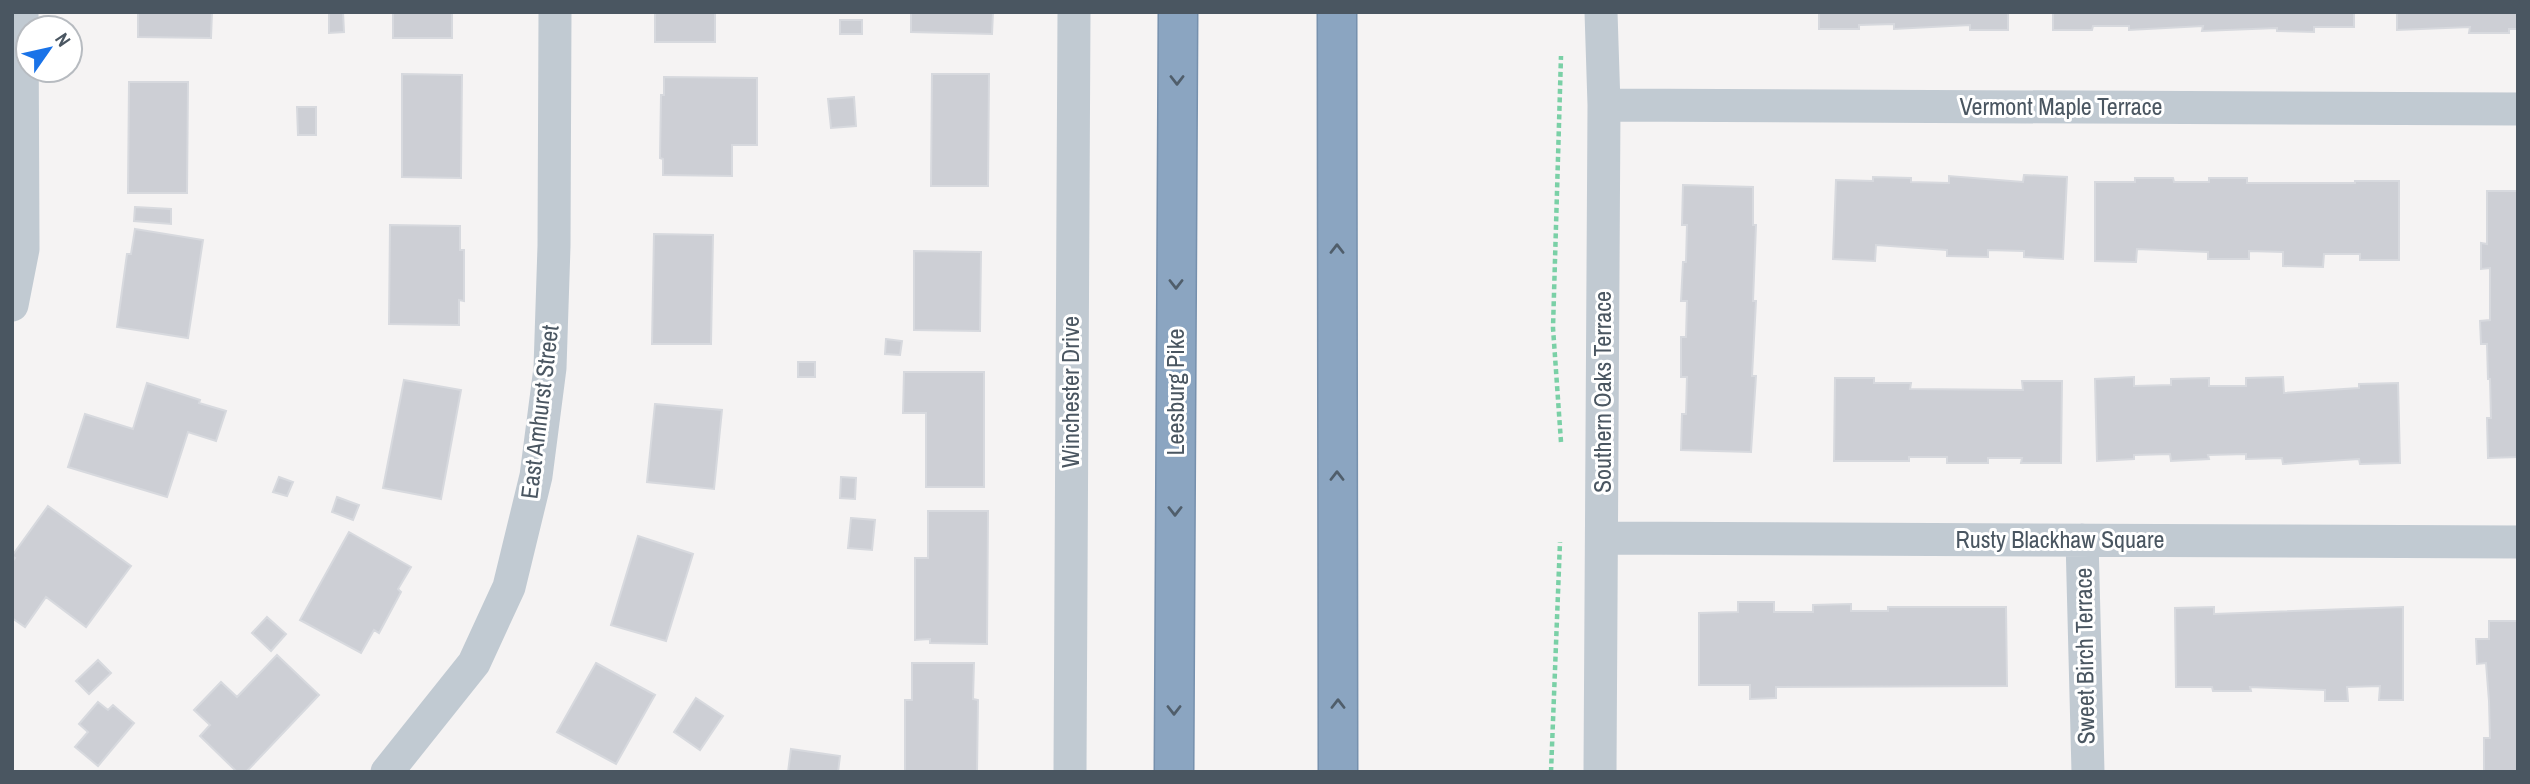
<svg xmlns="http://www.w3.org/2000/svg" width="2530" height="784" font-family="'Archivo Narrow',sans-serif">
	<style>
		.building { fill: #cdcfd5; stroke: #d7d9de; stroke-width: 2 }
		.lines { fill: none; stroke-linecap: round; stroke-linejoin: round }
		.highway-casing { stroke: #7690ad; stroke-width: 41 }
		.path { stroke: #7ad0a6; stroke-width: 4.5; stroke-dasharray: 5 3.5; stroke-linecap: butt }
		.street { stroke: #c1cad2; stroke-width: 33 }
		.highway { stroke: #8ba5c1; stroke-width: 38 }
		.oneway { stroke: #505e6b }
		.labels { text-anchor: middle; stroke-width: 6; stroke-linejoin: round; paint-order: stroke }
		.street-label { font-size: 24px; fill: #4a5661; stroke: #fff }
	</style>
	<rect width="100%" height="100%" fill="#f5f3f3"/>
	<path class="building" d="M138 12H212L211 38 138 37Z
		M343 12 344 32 329 33V13Z
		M393 12H452V38H393Z
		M655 12H715V42H655Z
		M911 12H993L992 34 911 32Z
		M1819 12H2008V30H1970V25L1894 29V24L1859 25V29H1819Z
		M2053 12H2354V27H2314V32L2277 31V28L2202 31 2203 26 2129 30V26H2093L2092 30H2053Z
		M2397 12H2518V29H2509V33H2469L2470 27 2397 30Z
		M840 20H862V34H840Z
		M402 74 462 75 461 178 402 177Z
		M932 74H989L988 186H931Z
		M664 77 757 78V145H732V176L663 175V159L660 158 661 95H664Z
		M129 82H188L187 193H128Z
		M854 97 856 126 831 128 828 99Z
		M297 107H316V135H298Z
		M2024 175 2067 177 2063 259 2024 257V251L1988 250V257L1947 256V250L1876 245 1875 261 1833 259 1836 180 1873 181V177L1911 178V182L1949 183V176L2023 182Z
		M2135 178H2173L2174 182H2209V178H2247V183H2355V181H2399V260H2360V254H2324L2323 267 2283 266V252L2249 251V259H2208V252L2137 249 2136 262 2095 261V182H2135Z
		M1683 185 1753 187V225H1756L1753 301H1756L1752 376H1756L1751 452 1681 450 1682 414H1686L1687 377H1681V337H1686L1687 301H1681L1683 262H1686L1687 225H1682Z
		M2487 191H2518V457L2488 458 2487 418H2491L2490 379H2488L2487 344H2481L2480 321 2490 320V268L2481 269V243L2487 244Z
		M135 207 171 209V224L134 221Z
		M390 225 460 226V250H464V301L459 300V325L389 324Z
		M135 229 203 240 188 338 117 327 127 254H131Z
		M654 234 713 235 711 344H652Z
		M914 251 981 252 980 331 914 330Z
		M886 339 902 341 900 355 885 354Z
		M798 362H815V377H798Z
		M904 372H984V487H926V413H903Z
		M2134 377V386L2171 385V379L2209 378V386H2246V378L2283 377 2284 393 2359 388V384L2398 383 2400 463 2360 464 2359 459 2283 464 2282 458 2246 459V454L2208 455 2209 459 2171 461 2170 454 2134 455V459L2097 461 2095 379Z
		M1835 378H1874V383H1911L1910 389 2023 390 2022 381H2062L2061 463H2021L2022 458H1988V463H1947V457H1909V461H1834Z
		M404 380 461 390 441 499 383 488Z
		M147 383 200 400 199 403 226 411 216 441 188 432 167 497 68 467 85 414 133 429Z
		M655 404 722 410 714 489 647 482Z
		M279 477 293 482 287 496 273 492Z
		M841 477 856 478 855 499 840 498Z
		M337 497 359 505 353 520 332 512Z
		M48 506 131 566 86 627 46 597 25 627 12 618V562L15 558 12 556Z
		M928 511H988L987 644 930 643V639L915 640V558H928Z
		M851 518 875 520 872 550 848 548Z
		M349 532 411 567 398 589 401 592 379 633 374 630 361 653 300 620Z
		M638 536 693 554 666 641 611 625Z
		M1738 602H1774V612H1813V605L1851 604V611H1888V607H2006L2007 686 1776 687V698L1750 699V685H1699V613L1738 612Z
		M2214 607V614L2403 607V700H2379L2380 686 2347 687 2348 701H2325V690L2250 687 2251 691H2213L2212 687H2176L2175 608Z
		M267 617 286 634 271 651 252 633Z
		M2489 621H2518V772H2484V738H2490L2489 701 2486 663 2477 664 2476 639H2489Z
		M277 655 319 695 246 772H237L200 736 210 725 194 710 221 682 237 697Z
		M98 660 111 673 89 694 76 681Z
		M596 663 655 695 616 764 557 732Z
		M912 663H974L973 699 978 700 977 772H905V700H912Z
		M696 698 723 716 700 750 674 732Z
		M98 702 108 710 113 705 134 723 98 766 75 747 88 732 79 724Z
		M791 749 840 756 838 772H788Z"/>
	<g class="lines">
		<defs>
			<path id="highway" d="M1337 12 1338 772
				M1174 772 1178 12"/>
		</defs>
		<use href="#highway" class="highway-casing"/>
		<path class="path" d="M1561 442 1553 328 1561 56
			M1551 772 1560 542"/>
		<path class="street" d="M1604 105 2518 109
			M12 305 23 249 22 12
			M1602 538 2518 542
			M2082 540 2088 772
			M387 772 474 663 509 587 536 476 550 368 554 246 555 12
			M1070 772 1074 12
			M1600 772 1604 105 1601 12"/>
		<use href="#highway" class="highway"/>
	</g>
	<defs><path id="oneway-chevron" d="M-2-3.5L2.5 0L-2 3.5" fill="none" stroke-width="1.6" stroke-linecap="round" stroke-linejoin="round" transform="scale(1.75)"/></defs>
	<g class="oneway">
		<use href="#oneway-chevron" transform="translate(1177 80) rotate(90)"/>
		<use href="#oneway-chevron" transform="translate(1337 249) rotate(-90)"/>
		<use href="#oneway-chevron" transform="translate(1176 284) rotate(90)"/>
		<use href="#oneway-chevron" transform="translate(1337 476) rotate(-90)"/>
		<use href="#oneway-chevron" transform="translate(1175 511) rotate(90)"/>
		<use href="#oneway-chevron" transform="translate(1338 704) rotate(-90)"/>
		<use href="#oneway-chevron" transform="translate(1174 710) rotate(90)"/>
	</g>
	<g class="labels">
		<g class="street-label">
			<text x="2061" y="115">Vermont Maple Terrace</text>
			<text transform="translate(1071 392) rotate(-90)" y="8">Winchester Drive</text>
			<text transform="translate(1176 392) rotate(-90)" y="8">Leesburg Pike</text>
			<text transform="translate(1603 392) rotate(-90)" y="8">Southern Oaks Terrace</text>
			<text transform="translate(540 412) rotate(-83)" y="8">East Amhurst Street</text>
			<text x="2060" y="548">Rusty Blackhaw Square</text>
			<text transform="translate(2085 656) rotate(-91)" y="8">Sweet Birch Terrace</text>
		</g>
	</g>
	<rect width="2530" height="784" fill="none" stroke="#4a5661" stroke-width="28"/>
	<g transform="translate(49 49) rotate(56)"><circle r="33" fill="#ffffff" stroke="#b7bbc0" stroke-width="2"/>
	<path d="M0-5L12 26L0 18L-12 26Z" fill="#1a73e8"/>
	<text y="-10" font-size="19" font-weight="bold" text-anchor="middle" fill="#4a5661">N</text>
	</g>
</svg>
